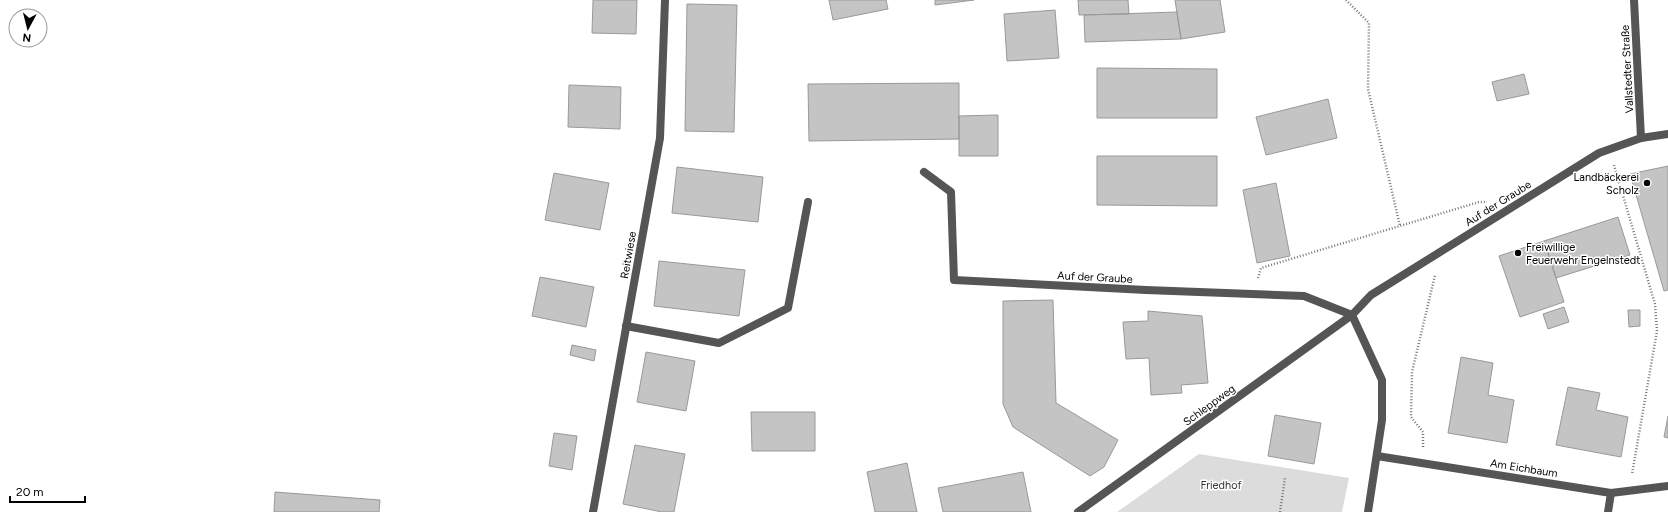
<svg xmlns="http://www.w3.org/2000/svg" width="1668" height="512" font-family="Figtree,sans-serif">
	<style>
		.green { fill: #dcdcdc }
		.building { fill: #c4c4c4; stroke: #999 }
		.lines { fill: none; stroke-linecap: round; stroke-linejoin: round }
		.path { stroke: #777; stroke-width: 2.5; stroke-dasharray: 1 2; stroke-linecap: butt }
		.service { stroke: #555; stroke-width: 8 }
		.minor { stroke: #555; stroke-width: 8 }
		.tertiary { stroke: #555; stroke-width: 8 }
		.poi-dot { fill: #000; stroke: #fff; stroke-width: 1.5 }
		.labels { text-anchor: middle; stroke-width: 3; stroke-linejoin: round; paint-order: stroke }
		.street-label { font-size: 11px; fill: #000; stroke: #fff }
		.poi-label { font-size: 11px; fill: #000; stroke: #fff; text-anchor: end }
		.park-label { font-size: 11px; fill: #333; stroke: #fff }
	</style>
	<rect width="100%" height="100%" fill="#fff"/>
	<path class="green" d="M1199 454 1349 478 1342 512H1117Z"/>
	<path class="building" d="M593 0H637L636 34 592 33Z
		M829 0H886L888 9 833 20Z
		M935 0H974L935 5Z
		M1078 0H1128L1129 14 1079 15Z
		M1175 0H1220L1225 32 1181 39Z
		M687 4 737 5 734 132 685 131Z
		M1055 10 1059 58 1007 61 1004 14Z
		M1177 12 1181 39 1085 42 1084 15Z
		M1097 68 1217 69V118H1097Z
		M1524 74 1529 94 1497 101 1492 82Z
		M959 83V139L809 141 808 84Z
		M569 85 621 87 620 129 568 127Z
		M1328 99 1337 138 1266 155 1256 117Z
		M998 115V156H959V116Z
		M1097 156H1217V206L1097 205Z
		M1668 166V290L1664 291 1630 174Z
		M677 167 763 177 758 222 672 213Z
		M554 173 609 183 600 230 545 220Z
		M1276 183 1290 256 1257 263 1243 190Z
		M1618 217 1630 255 1556 278 1544 241Z
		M1544 241 1564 302 1520 317 1499 256Z
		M659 261 745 270 739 316 654 306Z
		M540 277 594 287 586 327 532 316Z
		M1053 300 1056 403 1118 440 1104 467 1090 476 1013 427 1003 404V301Z
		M1564 307 1569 322 1548 329 1543 314Z
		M1628 310H1640V326L1629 327Z
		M1148 311 1202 316 1208 383 1181 385 1182 393 1151 395 1149 358 1126 359 1123 322 1148 321Z
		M572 345 596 350 594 361 570 355Z
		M646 352 695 361 686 411 637 402Z
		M1461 357 1493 363 1488 395 1514 400 1507 443 1448 433Z
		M1568 387 1600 393 1596 410 1628 417 1621 457 1556 445Z
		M751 412H815V451H752Z
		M1275 415 1321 423 1314 464 1268 456Z
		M1668 416V438L1664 437Z
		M554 433 577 436 572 470 549 466Z
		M635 445 685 454 674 512H662L623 504Z
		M907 463 917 512H875L867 472Z
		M1023 472 1031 512H943L938 488Z
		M275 492 380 500 379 512H274Z"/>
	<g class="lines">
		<path class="path" d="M1346 0 1369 23 1368 89 1400 226
			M1614 165 1655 304 1657 331 1632 474
			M1258 278 1261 268 1479 202H1487
			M1423 447V432L1411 417 1412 372 1435 275
			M1280 512 1285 478"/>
		<path class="service" d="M924 172 951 192 954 280 1146 290
			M626 326 719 343 788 308 808 202"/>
		<path class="minor" d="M1634 0 1641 138
			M1146 290 1304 296 1352 315
			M1377 456 1611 493 1668 486
			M593 512 660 138 665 0
			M1608 512 1611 493"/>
		<path class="tertiary" d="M1352 315 1382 380V420L1368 512
			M1078 512 1352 315 1371 295 1599 153 1641 138 1668 134"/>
	</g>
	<g class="poi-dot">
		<circle cx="1647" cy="183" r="4"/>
		<circle cx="1518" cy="253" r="4"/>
	</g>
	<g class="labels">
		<g class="street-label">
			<text transform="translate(1627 69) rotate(-93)" y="4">Vallstedter Straße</text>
			<text transform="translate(1498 203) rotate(-32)" y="4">Auf der Graube</text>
			<text transform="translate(628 255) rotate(-80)" y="4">Reitwiese</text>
			<text transform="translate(1095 277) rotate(3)" y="4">Auf der Graube</text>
			<text transform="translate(1209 405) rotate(-36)" y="4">Schleppweg</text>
			<text transform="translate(1524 468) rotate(9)" y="4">Am Eichbaum</text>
		</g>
		<g class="poi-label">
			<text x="1639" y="181">Landbäckerei<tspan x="1639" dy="13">Scholz</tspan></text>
			<text x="1526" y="251" text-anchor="start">Freiwillige<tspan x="1526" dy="13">Feuerwehr Engelnstedt</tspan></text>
		</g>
		<g class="park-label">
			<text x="1221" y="489">Friedhof</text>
		</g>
	</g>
	<g transform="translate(28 28) rotate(187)"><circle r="19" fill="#ffffff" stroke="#999999"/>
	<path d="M0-3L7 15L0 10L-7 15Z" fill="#000000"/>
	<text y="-6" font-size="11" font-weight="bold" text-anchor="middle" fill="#000000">N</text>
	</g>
	<path d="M10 496v6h75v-6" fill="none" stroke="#000000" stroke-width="2"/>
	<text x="16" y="496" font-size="12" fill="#000000" stroke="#ffffff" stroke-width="3" paint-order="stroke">20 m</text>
</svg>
